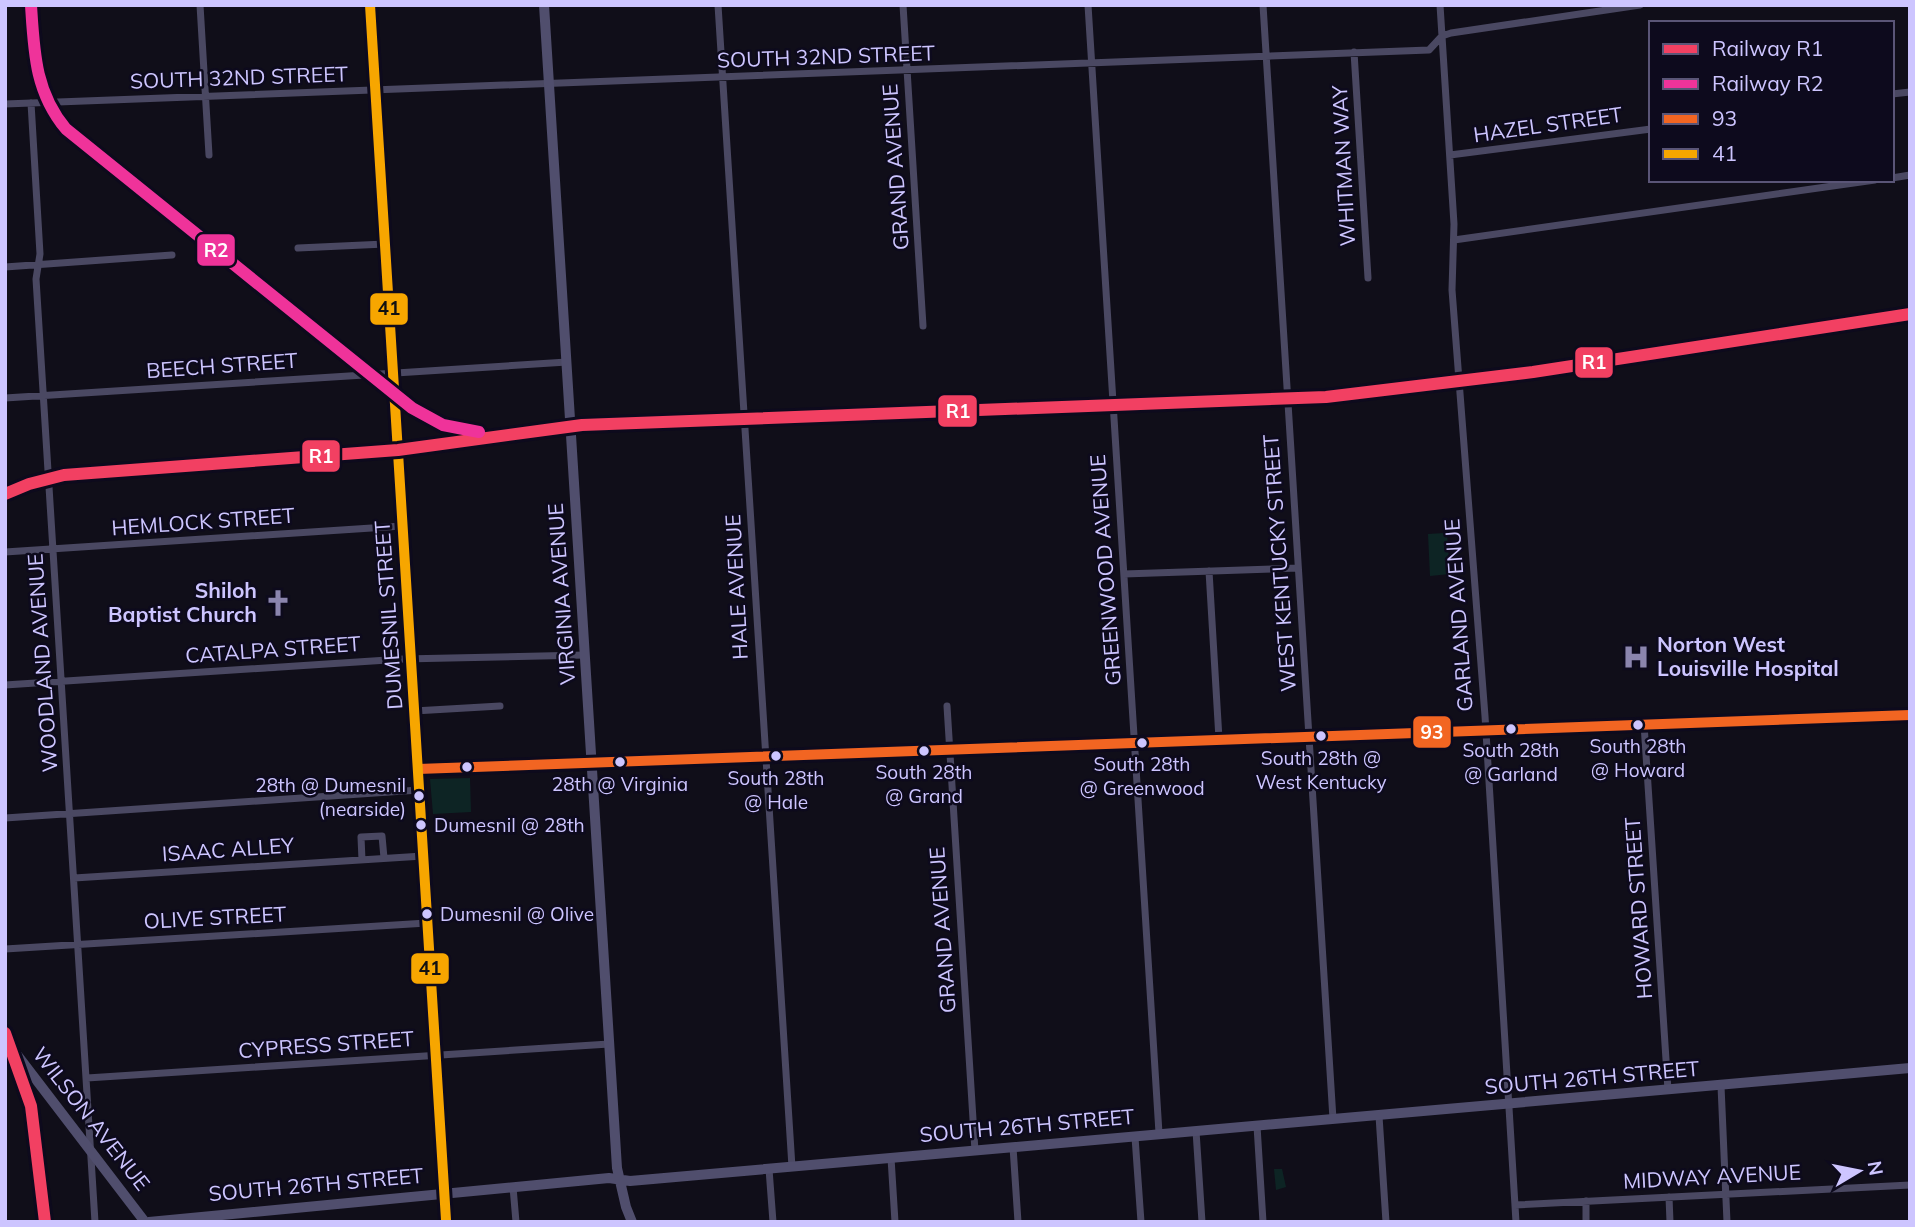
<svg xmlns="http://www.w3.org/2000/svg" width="1915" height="1227" font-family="Mulish,sans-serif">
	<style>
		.green { fill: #0d2424 }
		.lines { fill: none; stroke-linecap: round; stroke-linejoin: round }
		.street { stroke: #4a4862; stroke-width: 7 }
		.secondary { stroke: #504e6d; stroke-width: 10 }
		.bus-1-casing { stroke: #0d0a1d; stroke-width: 16 }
		.bus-2-casing { stroke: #0d0a1d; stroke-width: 16 }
		.bus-1 { stroke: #f26522; stroke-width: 10 }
		.bus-2 { stroke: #f7a600; stroke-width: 10 }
		.rail-1-casing { stroke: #0d0a1d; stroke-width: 18 }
		.rail-2-casing { stroke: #0d0a1d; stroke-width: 18 }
		.rail-1 { stroke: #f24062; stroke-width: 12 }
		.rail-2 { stroke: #ef339a; stroke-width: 12 }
		.bus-dot { fill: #cdc5ff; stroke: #0d0a1d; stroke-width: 2.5 }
		.labels { text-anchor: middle; stroke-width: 5; stroke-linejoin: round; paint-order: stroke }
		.bus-label { font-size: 19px; fill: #cdc5ff; stroke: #0d0a1d }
		.street-label { font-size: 21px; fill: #cdc5ff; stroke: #0d0a1d }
		.poi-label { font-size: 21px; font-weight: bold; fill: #cdc5ff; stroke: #0d0a1d; text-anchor: end }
		.line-badge { stroke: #0d0a1d; stroke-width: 2.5 }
		.badge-label { font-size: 19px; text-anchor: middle; font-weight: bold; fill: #fff }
		.pale-badge-label { font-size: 19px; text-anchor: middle; font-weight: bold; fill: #111 }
	</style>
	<rect width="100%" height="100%" fill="#100e19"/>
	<path class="green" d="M1444 533 1447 534 1450 574 1430 576 1428 534Z
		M470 778 471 812 433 814 430 779Z
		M1274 1169H1282L1286 1187 1276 1190Z"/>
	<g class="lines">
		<path class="street" d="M200 5 209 155
			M718 5 792 1167
			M903 5 923 326
			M1088 5 1159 1133
			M1263 5 1333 1119
			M1440 5 1454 224 1452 290 1485 716 1516 1222
			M1354 52 1368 278
			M1892 94 1910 92
			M31 103 40 254 36 279 95 1222
			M5 104 1429 50 1442 36 1451 33 1640 5
			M1450 155 1651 129
			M1892 178 1910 175
			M1454 240 1875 180
			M298 248 385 244
			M5 267 172 255
			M5 398 567 362
			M5 552 402 526
			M1209 571 1219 739
			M1124 574 1298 568
			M5 685 403 659 585 655
			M947 706 975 1151
			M414 711 500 706
			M1644 724 1668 1090
			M418 769 1910 715
			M5 818 419 790
			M362 860 361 837 382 836 384 858
			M74 878 423 856
			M5 949 427 923
			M87 1078 609 1044
			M1721 1086 1727 1222
			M1379 1116 1386 1222
			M1257 1126 1263 1222
			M1196 1131 1202 1222
			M1135 1137 1141 1222
			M1013 1147 1018 1222
			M891 1158 895 1222
			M769 1169 773 1222
			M513 1187 516 1222
			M1669 1197 1670 1222
			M1586 1201V1222
			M1515 1205 1910 1185"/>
		<path class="secondary" d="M370 5 446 1222
			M544 5 617 1168 626 1207 632 1222
			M5 1039 145 1222
			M149 1222 609 1178 630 1181 1910 1068"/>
		<defs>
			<path id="bus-1" d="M418 769 1910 715"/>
			<path id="bus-2" d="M370 5 446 1220"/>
		</defs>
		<use href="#bus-1" class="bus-1-casing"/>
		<use href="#bus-2" class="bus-2-casing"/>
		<use href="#bus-1" class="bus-1"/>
		<use href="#bus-2" class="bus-2"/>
		<defs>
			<path id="rail-1" d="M5 494 29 484 64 475 398 450 582 425 1326 397 1533 372 1910 314
				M5 1033 31 1106 45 1222"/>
			<path id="rail-2" d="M31 5C34 52 35 92 66 129L412 408 443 425 479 432"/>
		</defs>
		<use href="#rail-1" class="rail-1-casing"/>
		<use href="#rail-2" class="rail-2-casing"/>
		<use href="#rail-1" class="rail-1"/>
		<use href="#rail-2" class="rail-2"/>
	</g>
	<defs>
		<symbol id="church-bare" viewBox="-9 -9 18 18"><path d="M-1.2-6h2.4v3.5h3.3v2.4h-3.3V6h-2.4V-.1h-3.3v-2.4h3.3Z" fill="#8b85ae" stroke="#0d0a1d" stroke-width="2.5" paint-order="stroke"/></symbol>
		<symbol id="hospital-bare" viewBox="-9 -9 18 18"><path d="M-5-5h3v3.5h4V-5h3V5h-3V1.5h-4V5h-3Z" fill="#8b85ae" stroke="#0d0a1d" stroke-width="2.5" paint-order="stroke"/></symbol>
	</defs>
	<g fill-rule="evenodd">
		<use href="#church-bare" x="259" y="584" width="38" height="38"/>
		<use href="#hospital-bare" x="1617" y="638" width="38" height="38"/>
	</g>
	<g class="bus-dot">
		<circle cx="1638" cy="725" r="6"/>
		<circle cx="1511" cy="729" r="6"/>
		<circle cx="1321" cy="736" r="6"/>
		<circle cx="1142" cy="743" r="6"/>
		<circle cx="924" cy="751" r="6"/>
		<circle cx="776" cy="756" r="6"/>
		<circle cx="620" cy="762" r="6"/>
		<circle cx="467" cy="767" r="6"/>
		<circle cx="419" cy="796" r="6"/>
		<circle cx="421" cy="825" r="6"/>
		<circle cx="427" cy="914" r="6"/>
	</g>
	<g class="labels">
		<g class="bus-label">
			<text x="1638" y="753">South 28th<tspan x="1638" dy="24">@ Howard</tspan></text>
			<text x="1511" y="757">South 28th<tspan x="1511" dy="24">@ Garland</tspan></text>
			<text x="1321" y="765">South 28th @<tspan x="1321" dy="24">West Kentucky</tspan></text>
			<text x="1142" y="771">South 28th<tspan x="1142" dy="24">@ Greenwood</tspan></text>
			<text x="924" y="779">South 28th<tspan x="924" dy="24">@ Grand</tspan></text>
			<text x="776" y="785">South 28th<tspan x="776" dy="24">@ Hale</tspan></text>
			<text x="620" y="791">28th @ Virginia</text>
			<text x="406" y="792" text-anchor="end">28th @ Dumesnil<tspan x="406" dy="24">(nearside)</tspan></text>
			<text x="434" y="832" text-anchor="start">Dumesnil @ 28th</text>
			<text x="440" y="921" text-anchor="start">Dumesnil @ Olive</text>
		</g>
		<g class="street-label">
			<text transform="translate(826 57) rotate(-2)" y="7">SOUTH 32ND STREET</text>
			<text transform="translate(239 78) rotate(-2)" y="7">SOUTH 32ND STREET</text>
			<text transform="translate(1548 125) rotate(-8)" y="7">HAZEL STREET</text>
			<text transform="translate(1344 166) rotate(-93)" y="7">WHITMAN WAY</text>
			<text transform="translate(896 167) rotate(-94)" y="7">GRAND AVENUE</text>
			<text transform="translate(222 366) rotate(-4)" y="7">BEECH STREET</text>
			<text transform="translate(203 522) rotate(-4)" y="7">HEMLOCK STREET</text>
			<text transform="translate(1280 563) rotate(-94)" y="7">WEST KENTUCKY STREET</text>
			<text transform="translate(1106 570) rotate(-94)" y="7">GREENWOOD AVENUE</text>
			<text transform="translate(737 587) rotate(-93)" y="7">HALE AVENUE</text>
			<text transform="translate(562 594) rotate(-94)" y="7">VIRGINIA AVENUE</text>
			<text transform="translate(389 615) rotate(-94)" y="7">DUMESNIL STREET</text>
			<text transform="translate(1459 615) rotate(-94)" y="7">GARLAND AVENUE</text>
			<text transform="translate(273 650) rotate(-4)" y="7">CATALPA STREET</text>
			<text transform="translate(43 663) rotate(-94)" y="7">WOODLAND AVENUE</text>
			<text transform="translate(228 850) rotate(-4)" y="7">ISAAC ALLEY</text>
			<text transform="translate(1639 908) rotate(-94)" y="7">HOWARD STREET</text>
			<text transform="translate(215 918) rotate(-3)" y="7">OLIVE STREET</text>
			<text transform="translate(943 930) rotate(-94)" y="7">GRAND AVENUE</text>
			<text transform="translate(326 1045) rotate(-4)" y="7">CYPRESS STREET</text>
			<text transform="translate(1592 1078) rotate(-5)" y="7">SOUTH 26TH STREET</text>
			<text transform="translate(91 1119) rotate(52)" y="7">WILSON AVENUE</text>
			<text transform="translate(1027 1126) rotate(-5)" y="7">SOUTH 26TH STREET</text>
			<text transform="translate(1712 1177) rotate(-3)" y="7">MIDWAY AVENUE</text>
			<text transform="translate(316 1185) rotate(-5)" y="7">SOUTH 26TH STREET</text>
		</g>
		<g class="poi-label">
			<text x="257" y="598">Shiloh<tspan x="257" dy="24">Baptist Church</tspan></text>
			<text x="1657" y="652" text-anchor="start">Norton West<tspan x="1657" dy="24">Louisville Hospital</tspan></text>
		</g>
	</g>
	<g class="line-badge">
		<rect x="196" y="233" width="40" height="34" rx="7" fill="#ef339a"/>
		<rect x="369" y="292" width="40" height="34" rx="7" fill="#f7a600"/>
		<rect x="1574" y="346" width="40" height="33" rx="7" fill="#f24062"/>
		<rect x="937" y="394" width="41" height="34" rx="7" fill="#f24062"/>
		<rect x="301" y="439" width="40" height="34" rx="7" fill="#f24062"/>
		<rect x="1412" y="715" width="40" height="34" rx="7" fill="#f26522"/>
		<rect x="410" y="952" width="40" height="33" rx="7" fill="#f7a600"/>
	</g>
	<g class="badge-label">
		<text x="216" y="257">R2</text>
		<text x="1594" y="369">R1</text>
		<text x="958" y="418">R1</text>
		<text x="321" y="463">R1</text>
		<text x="1432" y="739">93</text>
	</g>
	<g class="pale-badge-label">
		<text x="389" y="315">41</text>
		<text x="430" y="975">41</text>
	</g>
	<rect width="1915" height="1227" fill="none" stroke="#cdc5ff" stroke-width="14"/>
	<rect x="1649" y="21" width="245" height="161" fill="#0d0a1d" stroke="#5a5577" stroke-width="2"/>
	<rect x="1663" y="44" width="35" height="10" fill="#f24062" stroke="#5a5577" stroke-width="2"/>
	<text x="1712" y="56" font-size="21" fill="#cdc5ff">Railway R1</text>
	<rect x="1663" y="79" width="35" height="10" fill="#ef339a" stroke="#5a5577" stroke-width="2"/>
	<text x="1712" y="91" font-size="21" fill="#cdc5ff">Railway R2</text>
	<rect x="1663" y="114" width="35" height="10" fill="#f26522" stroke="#5a5577" stroke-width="2"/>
	<text x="1712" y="126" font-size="21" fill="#cdc5ff">93</text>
	<rect x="1663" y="149" width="35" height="10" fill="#f7a600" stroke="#5a5577" stroke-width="2"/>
	<text x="1712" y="161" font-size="21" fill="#cdc5ff">41</text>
	<g transform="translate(1859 1171) rotate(80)" stroke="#0d0a1d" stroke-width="5" paint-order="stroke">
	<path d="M0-5L12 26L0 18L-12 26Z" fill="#cdc5ff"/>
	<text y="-10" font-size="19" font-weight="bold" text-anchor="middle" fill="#cdc5ff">N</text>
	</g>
</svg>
